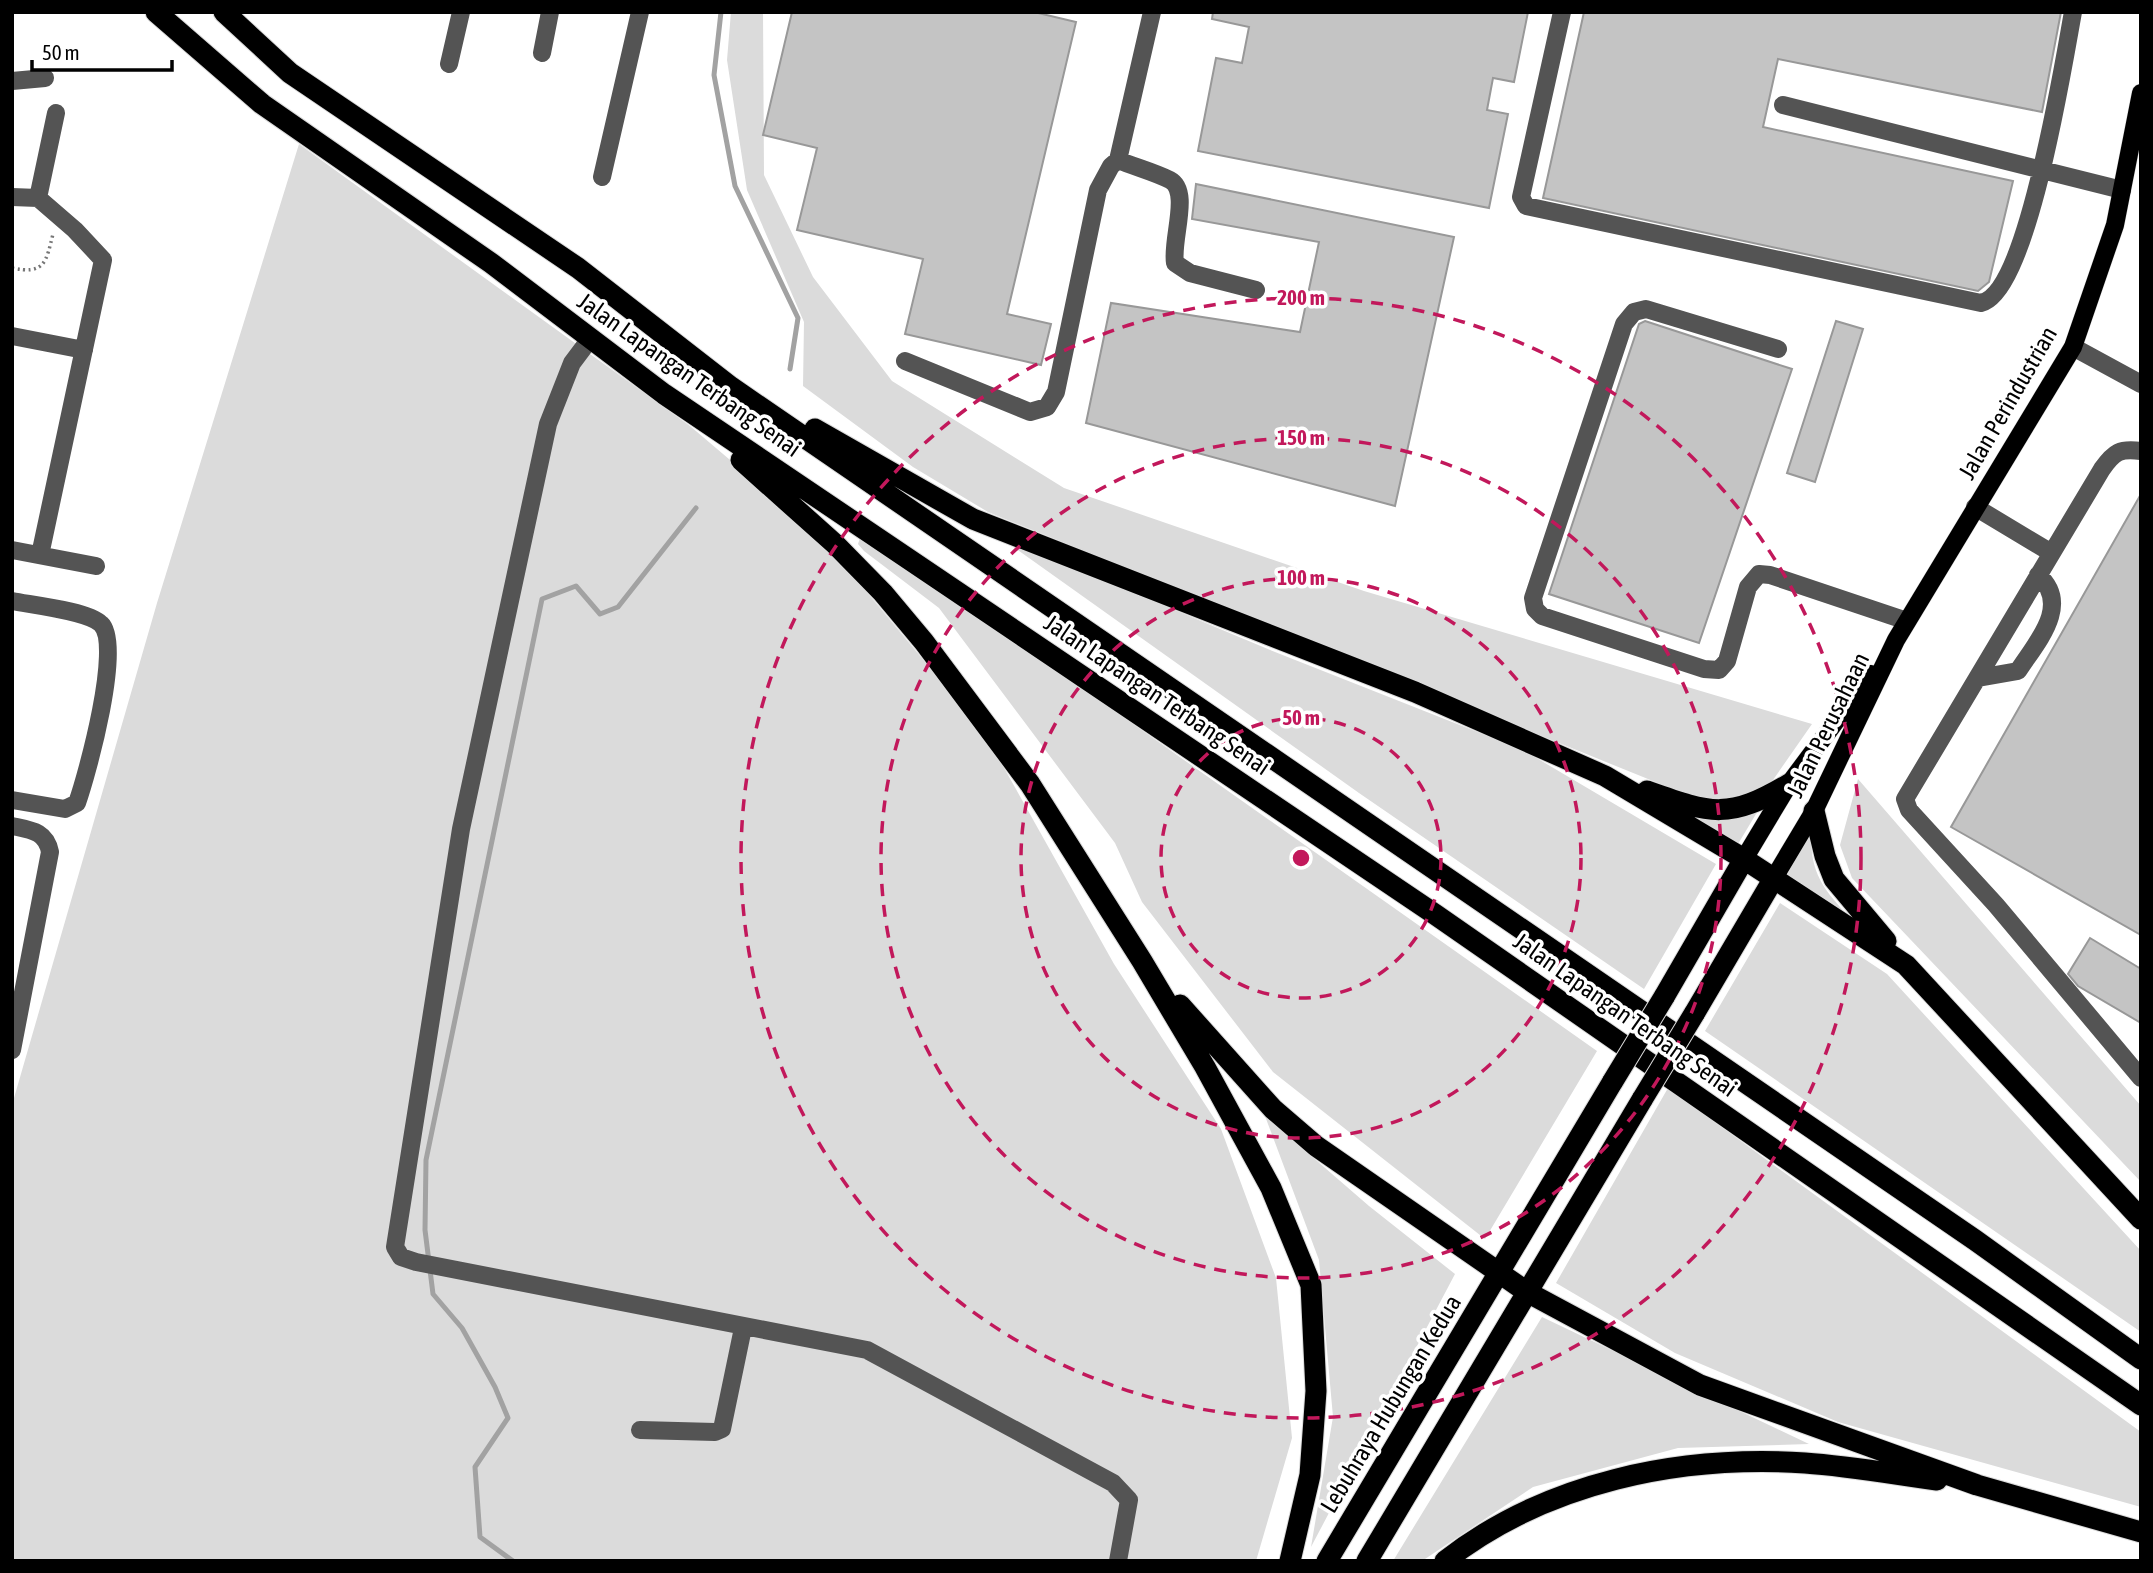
<svg xmlns="http://www.w3.org/2000/svg" width="2153" height="1573" font-family="'Asap Condensed',sans-serif">
	<style>
		.green { fill: #dbdbdb }
		.lines { fill: none; stroke-linecap: round; stroke-linejoin: round }
		.stream { stroke: #a2a2a2; stroke-width: 5 }
		.building { fill: #c4c4c4; stroke: #989898; stroke-width: 2 }
		.major-casing { stroke: #dbdbdb; stroke-width: 19 }
		.highway-casing { stroke: #dbdbdb; stroke-width: 23 }
		.path { stroke: #767676; stroke-width: 3.5; stroke-dasharray: 2 3.5; stroke-linecap: butt }
		.minor { stroke: #545454; stroke-width: 18 }
		.major { stroke: #000; stroke-width: 18 }
		.highway { stroke: #000; stroke-width: 21 }
		.highway-bridge-casing { stroke: #dbdbdb; stroke-width: 23; stroke-linecap: butt }
		.highway-bridge { stroke: #000; stroke-width: 21 }
		.ring { fill: none; stroke: #c2185b; stroke-width: 3.5; stroke-dasharray: 12 9 }
		.labels { text-anchor: middle; stroke-width: 7; stroke-linejoin: round; paint-order: stroke }
		.street-label { font-size: 24px; fill: #000; stroke: #fff }
		.centre { fill: #c2185b; stroke: #fff; stroke-width: 3.5 }
		.ring-label { font-size: 21px; text-anchor: middle; font-weight: bold; fill: #c2185b; stroke: #fff; stroke-width: 7; stroke-linejoin: round; paint-order: stroke }
	</style>
	<rect width="100%" height="100%" fill="#fff"/>
	<path class="green" d="M731 12H763L764 175 813 277 892 381 1064 488 1364 591 1812 724 1766 790 1726 800 1695 798 988 512 913 467 803 386 804 322 747 190 727 60Z
		M299 144 690 426 821 537 985 734 1114 964 1221 1129 1276 1278 1292 1438 1256 1561H12V1105L157 603Z
		M998 536 1275 652 1523 750 1716 864 1644 989 1359 793Z
		M860 538 872 540 1597 1051 1485 1239 1273 1072 1142 902 1115 843 939 608 864 551 858 544Z
		M1858 779 2141 1106V1182L1852 878 1840 845Z
		M1675 805C1714 822 1719 822 1759 809L1738 844Z
		M1811 832C1810 879 1827 892 1856 925L1786 876Z
		M1780 903 1887 974 2141 1251V1332L1705 1031Z
		M1668 1088 2141 1432V1507L1838 1422 1675 1353 1556 1283Z
		M1265 1116 1369 1206 1455 1274 1311 1547 1333 1417 1319 1260Z
		M1542 1317 1809 1444 1678 1448 1533 1487 1422 1561H1393Z"/>
	<g class="lines">
		<path class="stream" d="M721 12 714 75 735 186 798 318 790 369
			M513 1561 480 1537 475 1467 508 1418 495 1387 462 1328 433 1294 425 1230 426 1160 542 599 576 586 600 614 618 607 696 508"/>
	</g>
	<path class="building" d="M792 12H1034L1076 22 1007 314 1051 324 1041 365 905 334 923 259 797 230 817 148 763 135Z
		M1213 12H1528L1514 82 1493 78 1487 110 1508 114 1489 208 1198 151 1216 58 1242 63 1249 27 1212 19Z
		M1584 12H2061L2042 112 1778 59 1763 127 2013 181 1989 282 1978 291 1543 198Z
		M1196 184 1454 237 1395 506 1086 423 1111 303 1300 332 1319 242 1192 219Z
		M1645 321 1792 369 1699 643 1549 594 1639 324Z
		M1836 321 1863 329 1815 482 1787 473Z
		M2141 494V935L1951 827Z
		M2090 938 2141 969V1023L2078 986 2068 974Z"/>
	<g class="lines">
		<defs>
			<path id="major" d="M1744 859 1789 784 1871 674
				M1774 878 1814 811 1896 640 2073 347 2115 225 2141 93"/>
			<path id="highway" d="M156 12 262 104 491 263 664 394 1436 915 2141 1405
				M224 12 290 73 578 268 731 387 1975 1240 2141 1359
				M815 429 973 519 1415 692 1605 776 1744 859 1906 965 2141 1219
				M741 460 835 544 883 593 924 642 1030 784 1142 961 1205 1067 1271 1188 1311 1285 1316 1391 1310 1475 1290 1561
				M1647 791C1712 814 1728 820 1789 784
				M1814 811 1825 856 1834 879 1886 941
				M1664 997 1744 859
				M1180 1005 1273 1109 1316 1146 1527 1292 1700 1385 1977 1485 2141 1532
				M1694 1014 1774 878
				M1327 1561 1613 1081
				M1367 1561 1643 1098
				M1445 1561C1546 1482 1679 1455 1805 1463 1849 1466 1893 1474 1937 1480"/>
		</defs>
		<use href="#major" class="major-casing"/>
		<use href="#highway" class="highway-casing"/>
		<path class="path" d="M12 268C45 275 46 262 53 234"/>
		<path class="minor" d="M1562 12 1521 197 1526 206 1981 303C2028 292 2064 60 2073 12
			M542 53 550 12
			M449 64 461 12
			M12 81 45 78
			M1783 105 2122 190
			M1118 160C1135 167 1154 172 1170 180 1191 191 1171 240 1175 263L1190 273 1256 290
			M602 177 640 12
			M12 197 38 198 75 230 103 260 40 555
			M38 198 56 113
			M12 336 84 350
			M590 339 572 363 548 424 461 829 395 1247 401 1257 416 1262 867 1350 1113 1483 1129 1500 1118 1561
			M2073 347 2141 384
			M1778 349 1646 309 1634 312 1624 324 1533 598 1535 609 1542 616 1704 669 1719 670 1727 661 1748 587 1759 574 1770 575 1907 621
			M905 361 1030 412 1047 407 1056 392 1098 190 1111 166 1118 160 1152 12
			M2141 451C2120 448 2114 452 2102 469L1905 799 1909 810 1996 905 2141 1078
			M1975 507 2050 552
			M12 550 96 566
			M12 601C32 605 88 611 101 624 123 644 87 775 77 803L65 809 12 800
			M1978 678 2018 671C2036 643 2072 605 2038 575
			M12 826C31 830 46 831 50 852L12 1050
			M640 1430 715 1432 722 1429 743 1328"/>
		<use href="#major" class="major"/>
		<use href="#highway" class="highway"/>
		<defs>
			<path id="highway-bridge" d="M1613 1081 1664 997
				M1643 1098 1694 1014"/>
		</defs>
		<use href="#highway-bridge" class="highway-bridge-casing"/>
		<use href="#highway-bridge" class="highway-bridge"/>
	</g>
	<g class="ring">
		<circle cx="1301" cy="858" r="140"/>
		<circle cx="1301" cy="858" r="280"/>
		<circle cx="1301" cy="858" r="420"/>
		<circle cx="1301" cy="858" r="560"/>
	</g>
	<g class="labels">
		<g class="street-label">
			<text transform="translate(689 375) rotate(35)" y="8">Jalan Lapangan Terbang Senai</text>
			<text transform="translate(2008 403) rotate(-60)" y="8">Jalan Perindustrian</text>
			<text transform="translate(1157 695) rotate(34)" y="8">Jalan Lapangan Terbang Senai</text>
			<text transform="translate(1828 725) rotate(-64)" y="8">Jalan Perusahaan</text>
			<text transform="translate(1625 1015) rotate(35)" y="8">Jalan Lapangan Terbang Senai</text>
			<text transform="translate(1391 1404) rotate(-59)" y="8">Lebuhraya Hubungan Kedua</text>
		</g>
	</g>
	<circle cx="1301" cy="858" r="10" class="centre"/>
	<g class="ring-label">
		<text x="1301" y="305">200 m</text>
		<text x="1301" y="445">150 m</text>
		<text x="1301" y="585">100 m</text>
		<text x="1301" y="725">50 m</text>
	</g>
	<rect width="2153" height="1573" fill="none" stroke="#000000" stroke-width="28"/>
	<path d="M32 60v10h140v-10" fill="none" stroke="#000000" stroke-width="3.5"/>
	<text x="42" y="60" font-size="21" fill="#000000" stroke="#ffffff" stroke-width="5" paint-order="stroke">50 m</text>
</svg>
